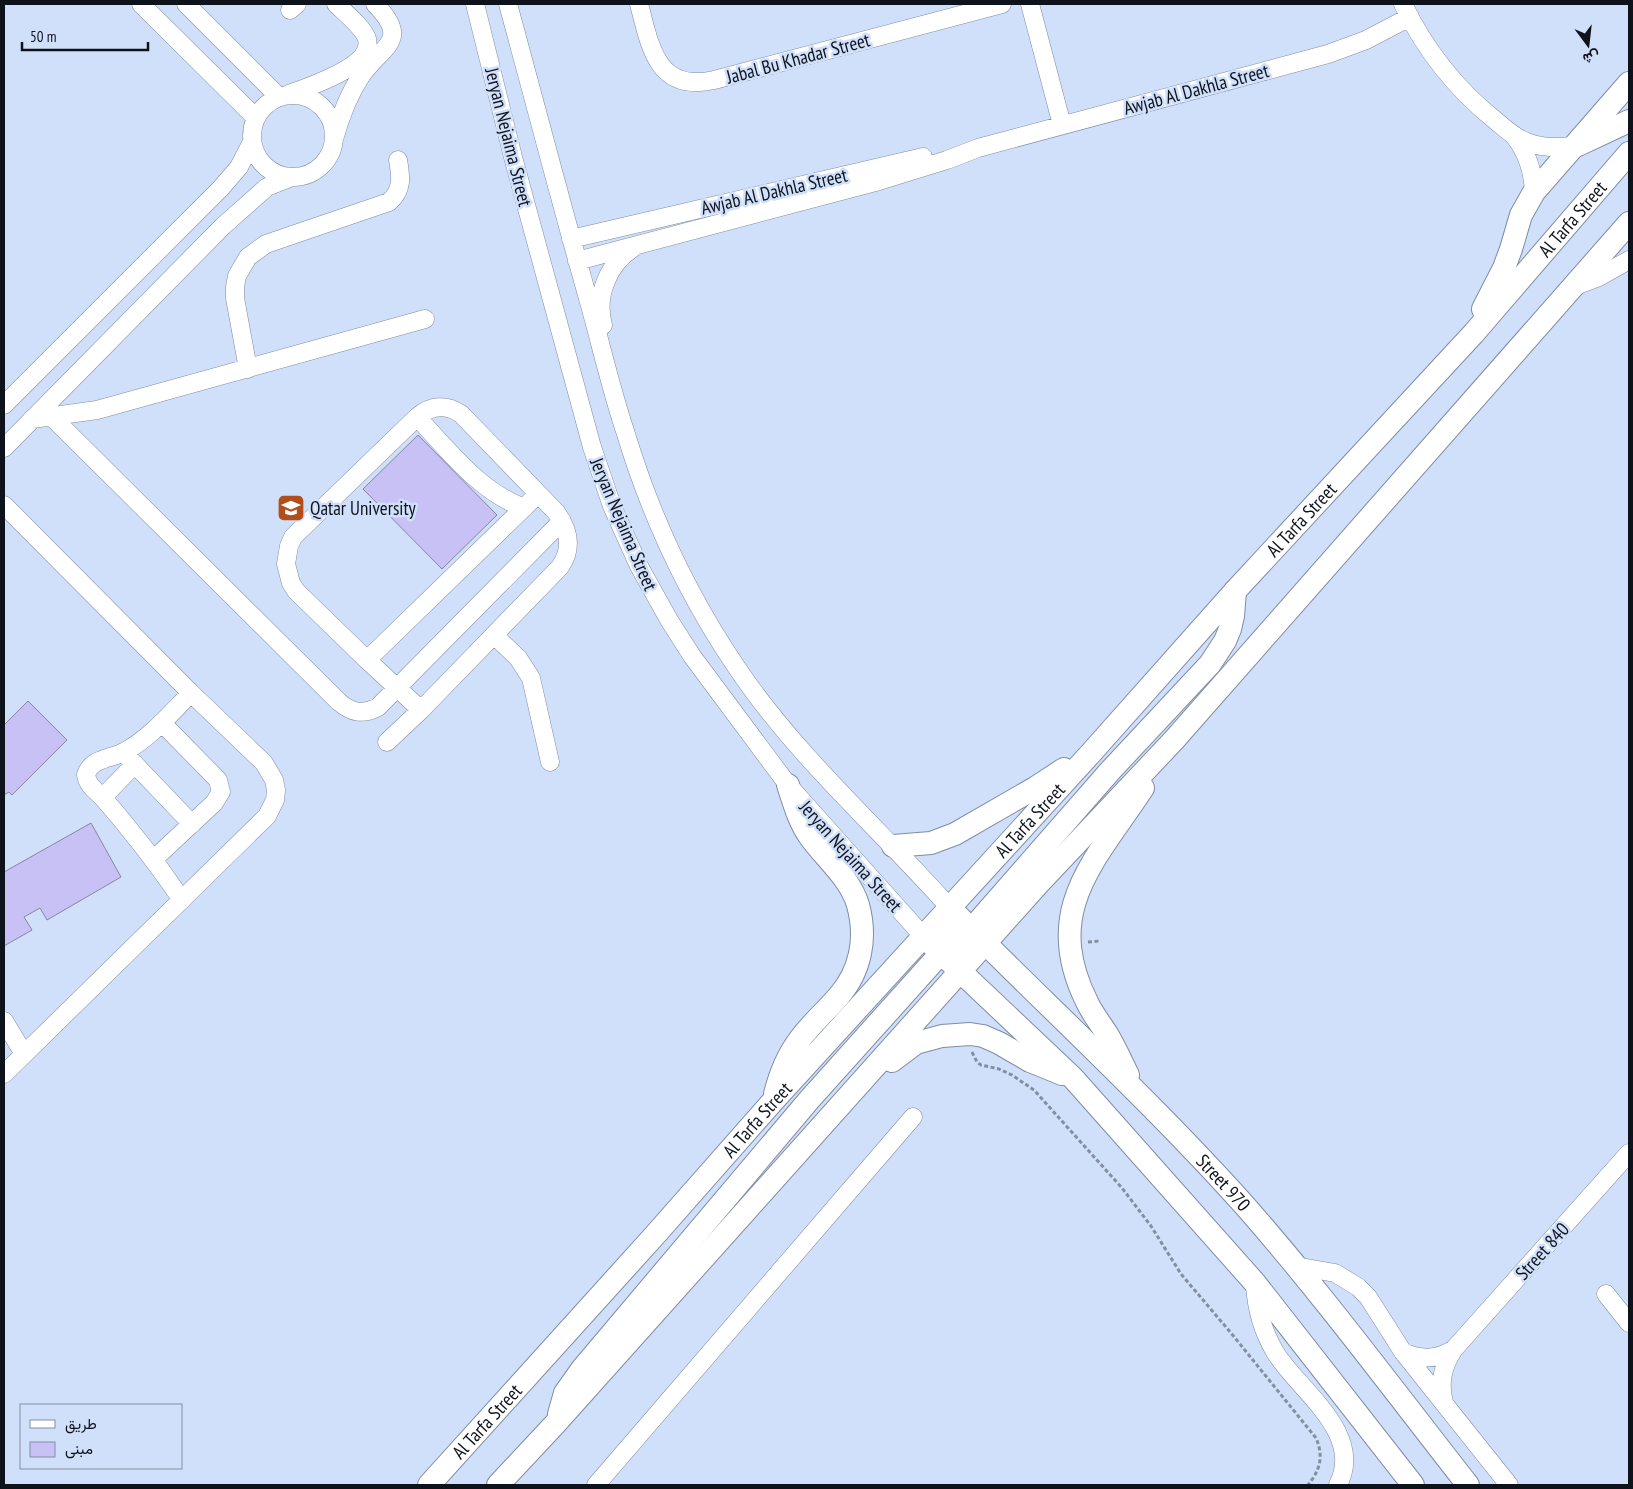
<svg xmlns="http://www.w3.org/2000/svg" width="1633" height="1489" font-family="'PT Sans Narrow',Vazirmatn,sans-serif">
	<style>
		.building { fill: #c8c1f5; stroke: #8985a0 }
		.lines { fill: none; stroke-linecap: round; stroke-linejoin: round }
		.minor-casing { stroke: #7e8ca4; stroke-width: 19 }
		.major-casing { stroke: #7e8ca4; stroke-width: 24 }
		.path { stroke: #838ea1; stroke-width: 3; stroke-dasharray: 4 2.5; stroke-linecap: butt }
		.minor { stroke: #fff; stroke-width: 18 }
		.major { stroke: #fff; stroke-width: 22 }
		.labels { text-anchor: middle; stroke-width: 5; stroke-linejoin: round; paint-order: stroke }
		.street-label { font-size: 19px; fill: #0d121b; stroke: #d1e0fa }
		.poi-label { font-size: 19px; fill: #0d121b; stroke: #d1e0fa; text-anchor: start }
	</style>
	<rect width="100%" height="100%" fill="#d1e0fa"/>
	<path class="building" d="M418 435 497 515 442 569 363 489Z
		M28 701 67 740 12 795 9 792 4 795V725Z
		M91 823 121 877 47 920 40 908 24 917 32 930 4 946V872Z"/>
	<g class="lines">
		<defs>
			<path id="minor" d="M141 4 256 118
				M186 4 279 97
				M475 4 513 157 592 447 612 506 639 566 669 620 692 656 788 785 923 936
				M508 4C535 103 561 203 589 302 601 345 611 389 625 431 650 514 688 596 737 668 797 757 878 827 949 907
				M639 4C650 45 656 93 714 80L1002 4
				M1030 4 1062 125
				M1403 4C1425 50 1456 89 1496 121 1506 129 1515 138 1527 142 1542 148 1557 148 1573 146
				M290 10 297 4
				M289 94C308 87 374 66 367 39 364 28 344 12 336 4
				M252 136a41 41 0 1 1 82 0a41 41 0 1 1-82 0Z
				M335 136C341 115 349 94 361 76 381 46 412 42 375 4
				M1515 137C1528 154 1533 171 1534 192
				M571 239 923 157
				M577 261 879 181 947 160 978 148 1328 54 1366 40 1410 17
				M1572 287 1599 277 1629 260
				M603 325C595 296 608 264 633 248
				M248 369 235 298V287L237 276 248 257 266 244 389 202C403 190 401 177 398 160
				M4 405 221 188 239 167 252 142
				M52 417 339 702C352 713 363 715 378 707L562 521
				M417 417C449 451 479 491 524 508
				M32 419 97 410 425 319
				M4 448 223 226 267 187 292 177
				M4 505 191 693 264 763 274 780 276 790 275 800 267 816 4 1074
				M494 635 518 658 531 678 550 762
				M367 660 538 494
				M387 742 421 710 560 567C573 548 569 530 556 512L461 414C446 404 431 405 417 417L293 537 289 546 286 564 291 583 296 591 367 660 421 710
				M123 752 192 824
				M103 797 135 764
				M154 859 214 803 221 792 218 780 162 723
				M182 900C158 865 132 831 104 799 97 791 88 787 86 775 91 758 110 759 124 752 150 738 170 714 191 693
				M4 1021 24 1054
				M1295 1266 1335 1273 1358 1287 1368 1297 1403 1352 1509 1485
				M1255 1283C1256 1308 1262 1330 1275 1352 1298 1390 1365 1433 1338 1485
				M1606 1294 1629 1323
				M1403 1352C1421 1360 1437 1360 1454 1349
				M1444 1403C1439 1383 1442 1367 1454 1349L1629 1153
				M596 1485 913 1117"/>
			<g id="major">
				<path d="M1578 145 1629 121"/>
				<path d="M1483 309 1504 268 1511 249 1521 215 1534 192 1629 83"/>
				<path d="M893 846 931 843 955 834 1035 788 1064 769"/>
				<path id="s1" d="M949 907C1048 1007 1152 1102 1246 1207 1324 1296 1395 1392 1468 1485"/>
				<path d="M923 936 1073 1078 1255 1283 1413 1485"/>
				<path d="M961 972C961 956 962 943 971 930L1110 771 1210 664 1225 641 1230 629 1233 616 1235 591"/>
				<path d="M892 1061 916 1043 942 1036 970 1034 983 1036 999 1043 1030 1061 1062 1074"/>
				<path d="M1128 1075C1121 1061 1115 1047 1107 1034 1100 1023 1092 1013 1087 1002 1041 910 1095 861 1143 788"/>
				<path d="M775 1094C780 1074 787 1056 800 1039 811 1024 826 1011 838 997 861 971 867 938 858 905 850 878 826 859 810 837 799 822 794 803 788 785"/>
				<path d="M559 1414 565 1393 582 1369 809 1100 941 953C950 938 952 924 949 907"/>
				<path id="s2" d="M429 1485 655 1235 775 1099 1091 753 1235 591 1474 333 1629 153"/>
				<path d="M498 1485 556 1423 1040 882 1174 740 1629 223"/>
			</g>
		</defs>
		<use href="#minor" class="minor-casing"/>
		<use href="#major" class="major-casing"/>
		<path class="path" d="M1088 942 1100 941
			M972 1052 977 1062 981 1065 999 1069 1012 1075 1034 1090 1122 1188 1151 1226 1181 1274 1231 1333 1316 1438C1324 1457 1320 1470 1308 1485"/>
		<use href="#minor" class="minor"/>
		<use href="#major" class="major"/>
	</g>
	<defs>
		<symbol id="university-square" viewBox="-11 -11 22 22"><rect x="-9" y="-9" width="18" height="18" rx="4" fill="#b14e19" stroke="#d1e0fa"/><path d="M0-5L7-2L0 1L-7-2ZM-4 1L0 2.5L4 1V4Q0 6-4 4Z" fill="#fff"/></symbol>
	</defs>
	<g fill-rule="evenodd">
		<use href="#university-square" x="275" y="492" width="32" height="32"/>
	</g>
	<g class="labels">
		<g class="street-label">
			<text transform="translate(798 58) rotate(-15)" y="7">Jabal Bu Khadar Street</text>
			<text transform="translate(1196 89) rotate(-15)" y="7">Awjab Al Dakhla Street</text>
			<text transform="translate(509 137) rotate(76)" y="7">Jeryan Nejaima Street</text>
			<text transform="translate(774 191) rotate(-13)" y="7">Awjab Al Dakhla Street</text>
			<text dy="7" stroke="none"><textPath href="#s2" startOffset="1706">Al Tarfa Street</textPath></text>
			<text dy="7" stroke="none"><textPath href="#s2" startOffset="1301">Al Tarfa Street</textPath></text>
			<text transform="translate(624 524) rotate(67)" y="7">Jeryan Nejaima Street</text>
			<text dy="7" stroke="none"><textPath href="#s2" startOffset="896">Al Tarfa Street</textPath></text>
			<text transform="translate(851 856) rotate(48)" y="7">Jeryan Nejaima Street</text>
			<text dy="7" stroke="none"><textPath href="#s2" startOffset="491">Al Tarfa Street</textPath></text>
			<text dy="7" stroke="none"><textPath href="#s1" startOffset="389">Street 970</textPath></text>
			<text transform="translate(1542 1251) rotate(-48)" y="7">Street 840</text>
			<text dy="7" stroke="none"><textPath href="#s2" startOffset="86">Al Tarfa Street</textPath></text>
		</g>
		<g class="poi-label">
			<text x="310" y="515">Qatar University</text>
		</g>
	</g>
	<rect width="1633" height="1489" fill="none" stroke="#0d121b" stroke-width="10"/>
	<rect x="20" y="1404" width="162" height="65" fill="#d1e0fa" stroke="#838ea1"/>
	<rect x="30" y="1420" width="25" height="8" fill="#ffffff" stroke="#838ea1"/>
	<text x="65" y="1429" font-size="15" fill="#0d121b">طريق</text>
	<rect x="30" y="1442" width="25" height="15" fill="#c8c1f5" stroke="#838ea1"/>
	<text x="65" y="1454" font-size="15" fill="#0d121b">مبنى</text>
	<g transform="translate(1588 45) rotate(165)" stroke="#d1e0fa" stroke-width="4" paint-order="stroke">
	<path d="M0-4L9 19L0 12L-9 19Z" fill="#0d121b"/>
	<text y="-8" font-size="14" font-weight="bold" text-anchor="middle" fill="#0d121b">ش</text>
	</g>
	<path d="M22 42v8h126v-8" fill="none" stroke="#0d121b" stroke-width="2.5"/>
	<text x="30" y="42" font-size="15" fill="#0d121b" stroke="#d1e0fa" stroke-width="4" paint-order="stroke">50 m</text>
</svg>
